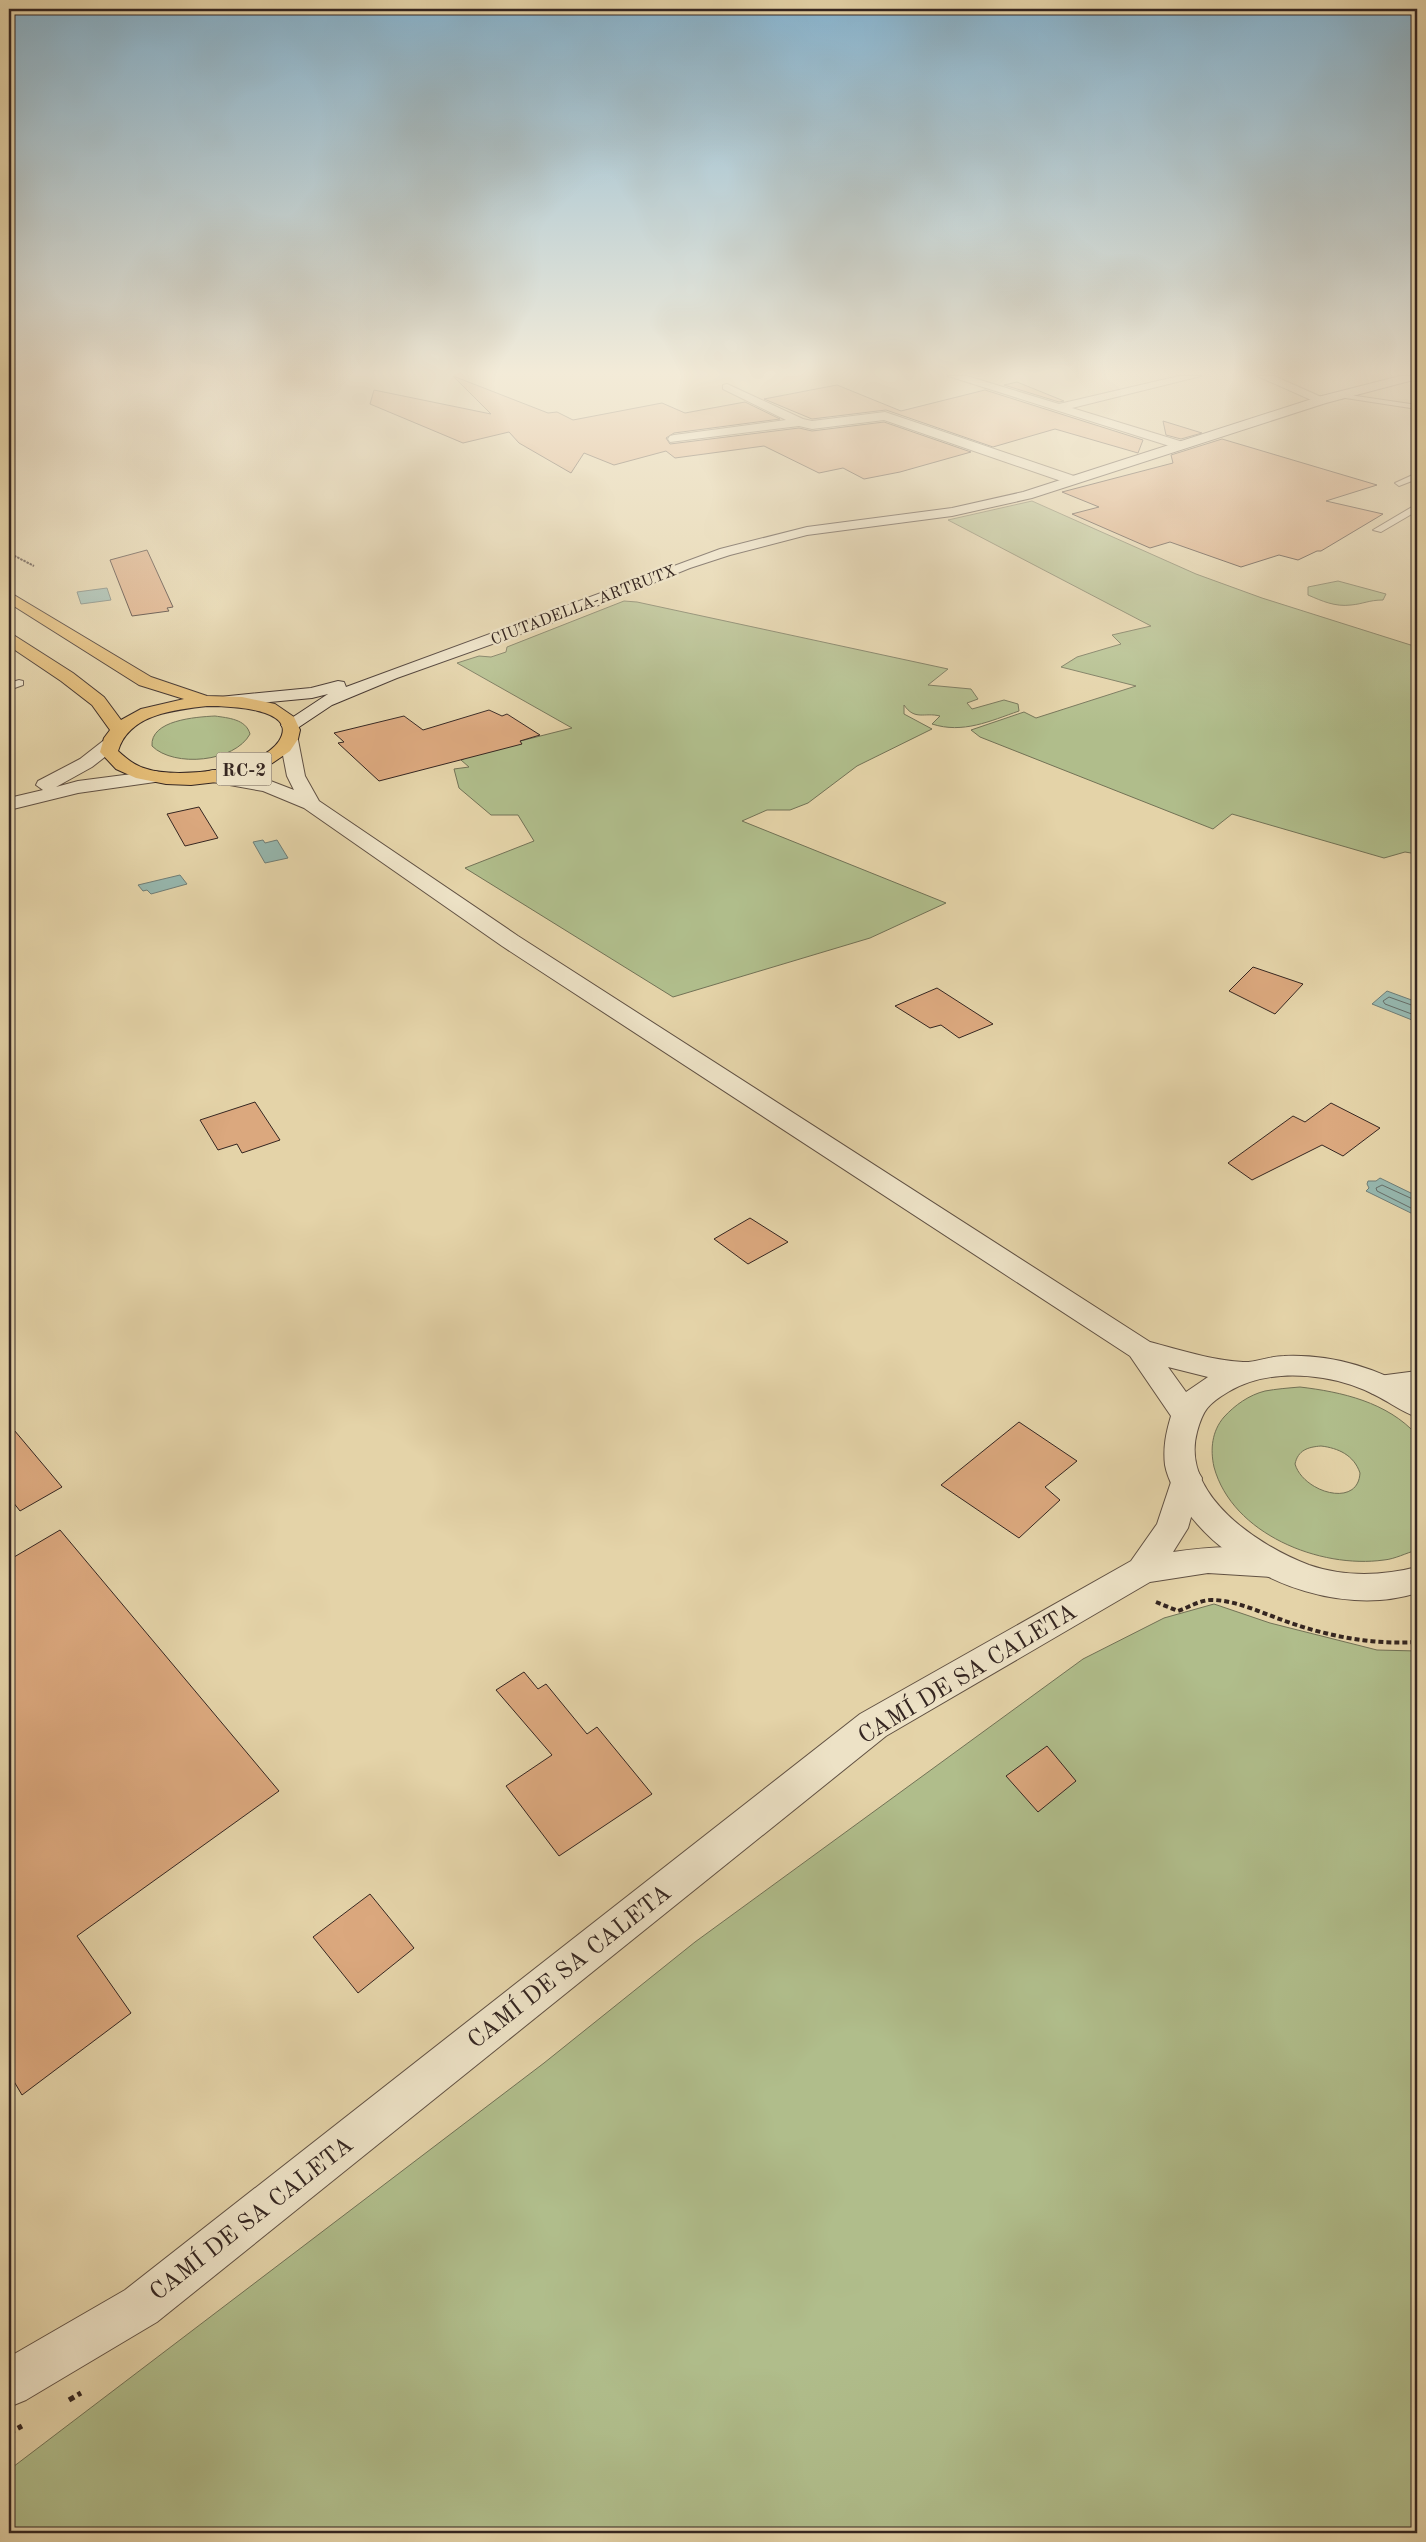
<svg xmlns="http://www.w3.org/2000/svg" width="1426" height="2542" font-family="'Old Standard TT',serif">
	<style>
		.green { fill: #b0bd8b; stroke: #727256; fill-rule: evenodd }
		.water { fill: #96b7ae; stroke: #6f7d76 }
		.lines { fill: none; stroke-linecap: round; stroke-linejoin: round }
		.shore { stroke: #666e68; stroke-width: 1 }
		.building { fill: #dba87e; stroke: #352621 }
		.service-casing { stroke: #615143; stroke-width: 2 }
		.minor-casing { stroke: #615143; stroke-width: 2 }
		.tertiary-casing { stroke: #615143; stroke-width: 2 }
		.secondary-casing { stroke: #352621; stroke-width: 2 }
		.primary-casing { stroke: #352621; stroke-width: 2 }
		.path-far3 { stroke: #352621; stroke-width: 1; stroke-dasharray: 2 1; stroke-linecap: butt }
		.path-far2 { stroke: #352621; stroke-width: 2; stroke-dasharray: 2.5 1; stroke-linecap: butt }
		.path-far1 { stroke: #352621; stroke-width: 4; stroke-dasharray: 5 3; stroke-linecap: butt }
		.path { stroke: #352621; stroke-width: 5; stroke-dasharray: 6 4; stroke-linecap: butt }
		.service { fill: #ede2c6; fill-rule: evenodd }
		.minor { fill: #ede2c6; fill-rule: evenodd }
		.tertiary { fill: #ede2c6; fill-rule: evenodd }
		.secondary { fill: #ede2c6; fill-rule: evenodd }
		.primary { fill: #e2ba74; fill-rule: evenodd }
		.labels { text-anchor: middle; stroke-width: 5; stroke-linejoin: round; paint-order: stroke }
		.far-street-label { font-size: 16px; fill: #352621; stroke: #ede2c6 }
		.shield { fill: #ede2c6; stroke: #6c5e52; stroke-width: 1 }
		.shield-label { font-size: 19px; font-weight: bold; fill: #352621 }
		.near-street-label { font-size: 24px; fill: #352621; stroke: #ede2c6 }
	</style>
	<rect width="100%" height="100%" fill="#e4d3a8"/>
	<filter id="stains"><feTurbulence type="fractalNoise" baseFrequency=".004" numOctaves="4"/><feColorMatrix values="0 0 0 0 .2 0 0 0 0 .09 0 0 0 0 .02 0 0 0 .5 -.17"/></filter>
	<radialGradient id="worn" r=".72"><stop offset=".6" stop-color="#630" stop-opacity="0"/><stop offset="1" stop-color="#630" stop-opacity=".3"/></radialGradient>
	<path class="green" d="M1032 501 1196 574 1262 598 1417 647V854L1405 852 1384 858 1232 814 1213 829 980 737 971 730 1024 712 1036 718 1136 686 1061 667 1077 657 1121 644 1112 635 1151 626 948 520Z
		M1338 581 1386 594 1383 600C1369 600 1363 604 1351 605 1335 607 1322 601 1308 595V587Z
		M624 601 637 602 948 669 928 685 971 689 978 699 967 703 972 709 1004 700 1018 704 1019 711C990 721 963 734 932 724L940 716C924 712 915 721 904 705V714L932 729 857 766 808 803 790 810H767L742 821 946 903 870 938 673 997 465 868 534 841 518 815H491L459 788 454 769 469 767 461 760 464 759 461 756 572 728 457 663 479 656 491 657 506 652 507 647Z
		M215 716C228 718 246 719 250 734 235 762 174 768 152 746 150 720 196 717 215 716Z
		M1300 1387C1342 1392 1387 1402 1417 1435V1550C1406 1553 1395 1559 1384 1560 1320 1569 1232 1534 1214 1467 1210 1449 1212 1431 1224 1417 1235 1405 1249 1395 1265 1391 1276 1389 1288 1388 1300 1387ZM1321 1446C1338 1448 1354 1455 1360 1473 1358 1509 1303 1492 1295 1464 1298 1450 1308 1447 1321 1446Z
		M1214 1604 1270 1623 1377 1650 1417 1651V2533H9V2470L544 2063 695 1942 1083 1659 1164 1618Z"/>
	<path class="water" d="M107 588 111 600 81 604 77 592Z
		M263 840 265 843 277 840 288 858 265 863 253 842Z
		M180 875 187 884 151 894 147 890 143 891 138 885Z
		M1387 991 1417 1002V1022L1372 1004Z
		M1380 1178 1417 1196V1216L1366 1191 1369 1188 1367 1184 1368 1181H1376Z"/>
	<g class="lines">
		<path class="shore" d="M1417 1007 1389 997 1383 1001 1385 1004 1417 1016
			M1417 1201 1382 1185 1376 1188 1377 1191 1417 1211"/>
	</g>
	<path class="building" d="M453 376 548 413 557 412 573 420 662 403 685 413 745 402 780 419 674 433 666 438 670 444 799 428 812 431 884 422 971 452 900 472 864 479 843 468 819 473 764 446 675 458 666 451 614 465 584 453 571 473 519 443 509 432 463 443 370 404 374 390 491 414Z
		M1017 382 1064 401 1059 402 1004 385Z
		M837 385 901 411 985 390 1143 440 1138 453 1055 429 993 447 886 410 812 419 764 399Z
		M1163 421 1202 433 1181 439 1166 435Z
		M1222 439 1377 485 1326 501 1383 514 1321 551H1317L1298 560 1279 555 1241 567 1170 542 1150 548 1072 514 1099 507 1062 492 1173 463 1171 455Z
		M147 550 173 607 167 608 169 611 132 616 110 560Z
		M489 710 502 716 507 714 540 735 520 741 522 744 379 781 338 743 344 742 334 733 404 716 423 730Z
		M199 807 218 838 185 846 167 814Z
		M1253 967 1303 984 1275 1014 1229 991Z
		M937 988 993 1024 959 1038 941 1025 930 1028 895 1006Z
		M255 1102 280 1140 242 1153 237 1144 218 1150 200 1120Z
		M1331 1103 1380 1128 1343 1156 1322 1145 1252 1180 1228 1163 1293 1116 1305 1122Z
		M750 1218 788 1242 748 1264 714 1239Z
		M1019 1422 1077 1461 1045 1487 1060 1500 1019 1538 941 1485Z
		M9 1424 62 1487 20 1511 9 1497Z
		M60 1530 279 1791 77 1936 131 2013 22 2095 9 2073V1560Z
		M524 1672 538 1689 546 1684 587 1734 597 1727 652 1794 559 1856 506 1786 552 1755 496 1690Z
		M1047 1746 1076 1781 1038 1812 1006 1776Z
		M370 1894 414 1948 358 1993 313 1937Z"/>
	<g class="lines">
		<defs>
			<path id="service" d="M1336 393 1417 405V409L1339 397H1336Z
				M1417 473V479L1399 486 1395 483Z
				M1417 504V511L1381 532 1373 530Z
				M19 680 23 681V685L9 690V683Z"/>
			<path id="minor" d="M948 376H967L1059 404 1179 376H1201L1072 408 1183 442 1185 445 1179 449Z
				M1257 376H1274L1328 400 1322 404 1318 403Z
				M727 384 803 419 812 421 885 412 1077 477 1079 480 1077 483H1067L884 420 812 429 799 426 670 442 668 439 670 436 674 435 786 420 723 389V385Z
				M1417 1371V1393L1381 1396 1371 1393 1366 1385 1371 1377Z
				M1186 1466 1197 1470 1202 1478 1188 1528 1173 1552C1208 1547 1249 1543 1284 1555L1288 1564 1284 1573 1272 1577 1208 1573 1150 1582 886 1736 157 2322 26 2400 9 2407V2357L125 2290 860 1714 1131 1561 1157 1524 1175 1470Z"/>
			<path id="tertiary" d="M289 735 295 736 298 740 305 776 319 801 518 936 1150 1342C1180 1350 1211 1360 1243 1362 1255 1363 1270 1356 1284 1356 1331 1354 1377 1368 1417 1392V1417C1402 1412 1391 1403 1377 1396 1360 1387 1342 1381 1323 1378 1291 1373 1256 1375 1228 1392 1208 1404 1203 1410 1197 1432 1180 1495 1259 1546 1309 1565 1344 1577 1382 1576 1417 1567V1593C1338 1618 1234 1577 1186 1510 1178 1497 1168 1481 1165 1465 1163 1447 1166 1433 1171 1416L1130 1356 502 946 304 808 263 791 213 782 206 780 204 776 206 772 213 770 268 780 294 790 287 776 280 740 283 736ZM1168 1367 1208 1377 1186 1392Z
				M109 740 115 741 118 745 115 749 92 767 56 787 78 781 155 771 162 773 164 777 162 781 78 793 9 810V798L43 790 36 785 38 781 80 759 103 741Z"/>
			<path id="secondary" d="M1400 376H1417V379L1326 403 1032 498 952 516 807 535 730 555 690 568 574 615 397 678 332 705 296 729H284L281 725 328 694 312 698 229 706 223 705 220 701 223 697 229 696 311 688 338 681 344 682 346 687 720 549 807 527 952 508 1023 492 1318 397Z"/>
			<path id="primary" d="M9 592 151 677 207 696 242 697 275 704 294 717 300 730 298 739 290 751 268 766 247 774 217 782 191 785 166 784 136 778 116 769 100 752 104 738 110 730 92 705 61 681 9 646V634L15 636 73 673 104 697 121 720 141 709 184 699 139 685 9 603ZM207 706C222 706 301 707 279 741 260 770 178 779 147 769 135 766 127 759 118 751 129 714 174 710 207 706Z"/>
		</defs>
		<use href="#service" class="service-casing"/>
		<use href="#minor" class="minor-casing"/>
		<use href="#tertiary" class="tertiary-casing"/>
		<use href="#secondary" class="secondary-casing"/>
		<use href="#primary" class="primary-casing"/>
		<path class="path-far3" d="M9 553 13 555"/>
		<path class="path-far2" d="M11 554 34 566"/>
		<path class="path-far1" d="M1156 1602 1178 1611C1190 1607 1201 1599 1214 1600 1238 1601 1262 1613 1285 1621 1327 1636 1372 1645 1417 1642"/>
		<path class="path" d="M69 2400 81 2393
			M9 2433 22 2426"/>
		<use href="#service" class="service"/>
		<use href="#minor" class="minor"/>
		<use href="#tertiary" class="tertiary"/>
		<use href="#secondary" class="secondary"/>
		<use href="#primary" class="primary"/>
	</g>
	<linearGradient id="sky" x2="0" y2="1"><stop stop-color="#87b5d1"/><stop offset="0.51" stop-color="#f3ebd8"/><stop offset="1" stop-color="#f3ebd8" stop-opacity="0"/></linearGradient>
	<rect width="1426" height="732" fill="url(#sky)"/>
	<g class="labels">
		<g class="far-street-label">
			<text transform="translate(583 604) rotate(-21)" y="6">CIUTADELLA-ARTRUTX</text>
		</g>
		<rect class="shield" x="216.5" y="752.5" width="55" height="33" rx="4"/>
		<g class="shield-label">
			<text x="244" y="776">RC-2</text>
		</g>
		<g class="near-street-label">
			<text transform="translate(967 1673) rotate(-31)" y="8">CAMÍ DE SA CALETA</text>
			<text transform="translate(569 1966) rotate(-38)" y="8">CAMÍ DE SA CALETA</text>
			<text transform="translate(251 2218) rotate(-38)" y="8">CAMÍ DE SA CALETA</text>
		</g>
	</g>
	<rect width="1426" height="2542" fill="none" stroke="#e4d3a8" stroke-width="30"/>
	<rect x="10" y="10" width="1406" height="2522" fill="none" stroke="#352621" stroke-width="2.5"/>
	<rect x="15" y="15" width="1396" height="2512" fill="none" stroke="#352621"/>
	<rect width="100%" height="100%" filter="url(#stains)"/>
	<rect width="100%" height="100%" fill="url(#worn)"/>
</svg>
